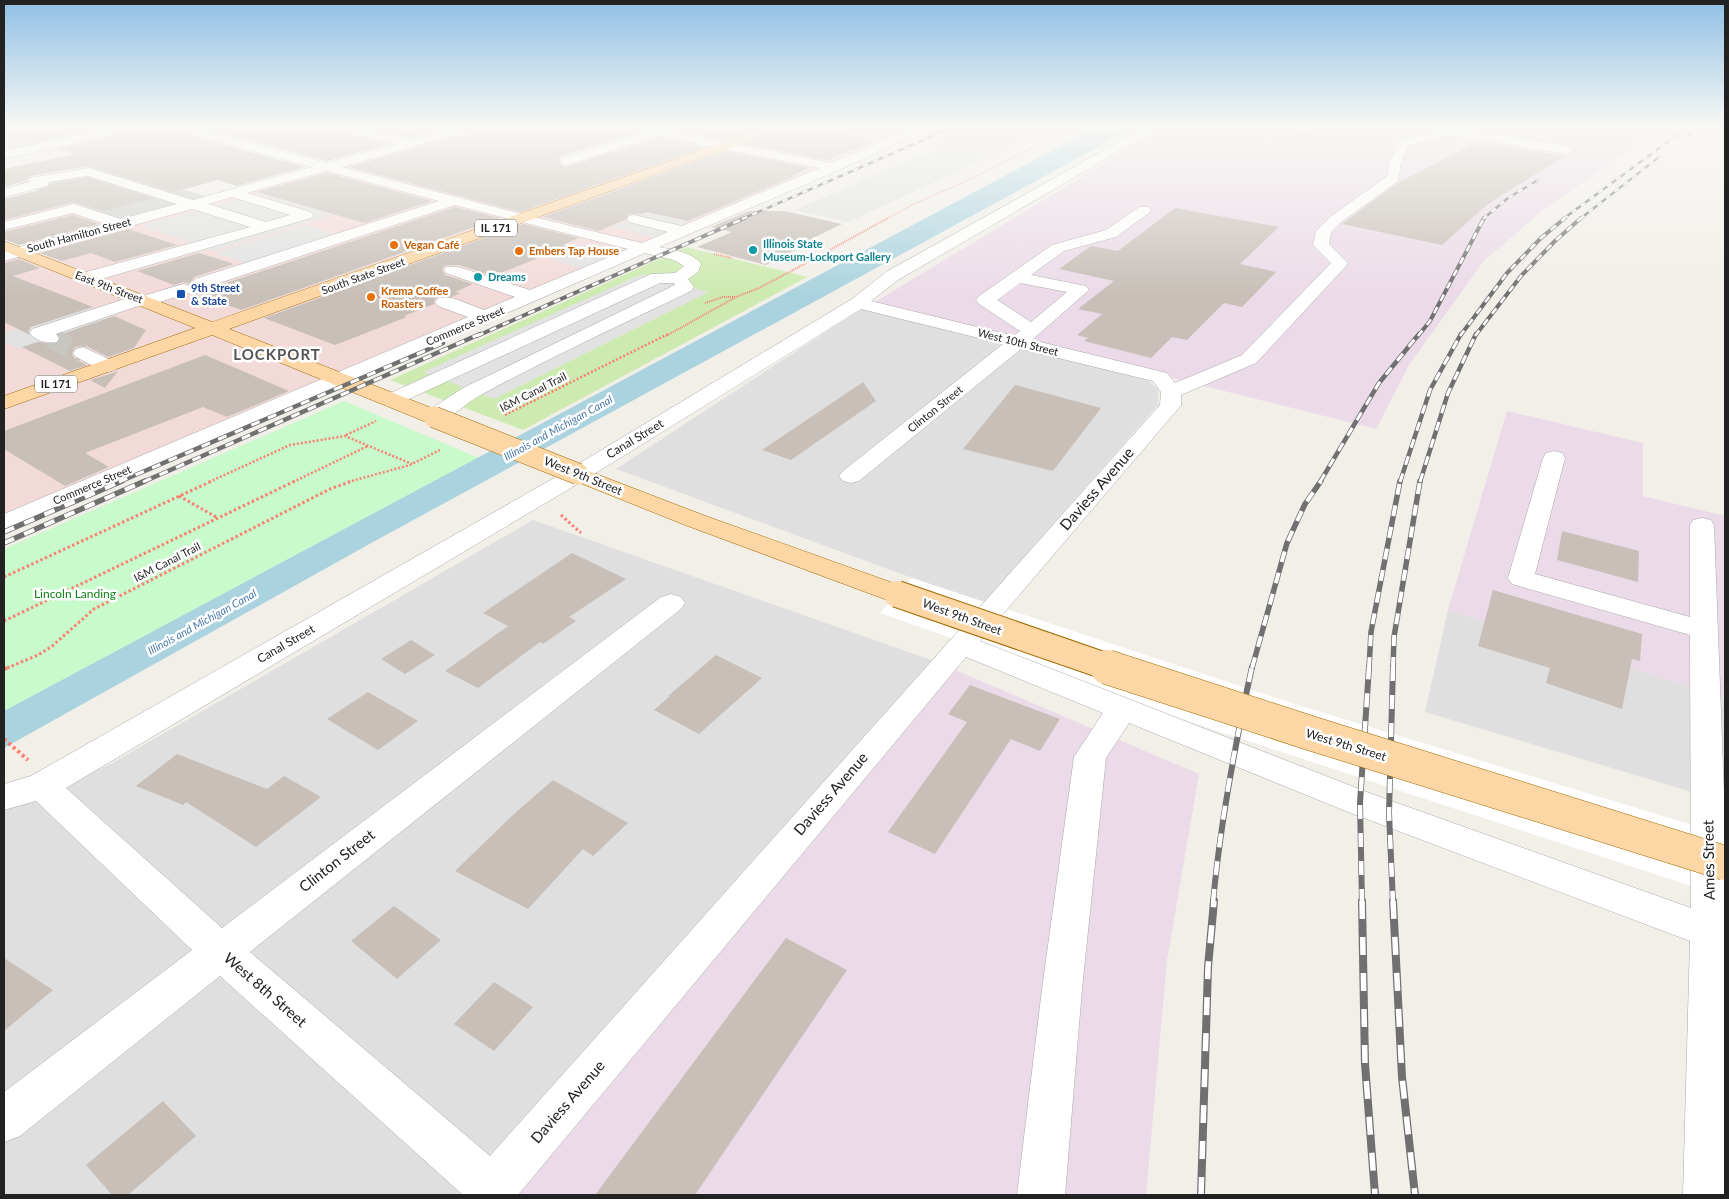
<svg xmlns="http://www.w3.org/2000/svg" width="1729" height="1199" font-family="Lato,sans-serif">
	<style>
		.residential { fill: #e0dfdf }
		.commercial { fill: #f2dad9 }
		.industrial { fill: #ebdbe8 }
		.religious { fill: #d0d0d0 }
		.grass { fill: #cdebb0 }
		.park { fill: #c8facc }
		.parking { fill: #e2e2e2 }
		.water { fill: #aad3df }
		.pier { fill: #fff }
		.building { fill: #c7bfb8 }
		.lines { fill: none; stroke-linecap: round; stroke-linejoin: round }
		.minor-tunnel { stroke: #c8c6c1; stroke-width: 21; stroke-dasharray: 21 11; stroke-linecap: butt }
		.minor-casing { stroke: #a9a9a9; stroke-width: 1 }
		.major-casing { stroke: #a06b00; stroke-width: 1 }
		.path-far4 { stroke: #fa8072; stroke-width: 1; stroke-dasharray: 1 1; stroke-linecap: butt }
		.path-far3 { stroke: #fa8072; stroke-width: 2; stroke-dasharray: 1 1; stroke-linecap: butt }
		.path-far2 { stroke: #fa8072; stroke-width: 2.5; stroke-dasharray: 2 2; stroke-linecap: butt }
		.path-far1 { stroke: #fa8072; stroke-width: 3; stroke-dasharray: 2.5 2.5; stroke-linecap: butt }
		.path { stroke: #fa8072; stroke-width: 4; stroke-dasharray: 3 3; stroke-linecap: butt }
		.minor { fill: #fff; fill-rule: evenodd }
		.major { fill: #fcd6a4; fill-rule: evenodd }
		.rail-far5-casing { stroke: #707070; stroke-width: 2.5 }
		.rail-far4-casing { stroke: #707070; stroke-width: 4 }
		.rail-far3-casing { stroke: #707070; stroke-width: 4.5 }
		.rail-far2-casing { stroke: #707070; stroke-width: 5.5 }
		.rail-far1-casing { stroke: #707070; stroke-width: 6 }
		.rail-casing { stroke: #707070; stroke-width: 8 }
		.rail-far5 { stroke: #fff; stroke-width: 2; stroke-dasharray: 5.5; stroke-linecap: butt }
		.rail-far4 { stroke: #fff; stroke-width: 2.5; stroke-dasharray: 7; stroke-linecap: butt }
		.rail-far3 { stroke: #fff; stroke-width: 3; stroke-dasharray: 9; stroke-linecap: butt }
		.rail-far2 { stroke: #fff; stroke-width: 4; stroke-dasharray: 11; stroke-linecap: butt }
		.rail-far1 { stroke: #fff; stroke-width: 4.5; stroke-dasharray: 14; stroke-linecap: butt }
		.rail { stroke: #fff; stroke-width: 5.5; stroke-dasharray: 18; stroke-linecap: butt }
		.major-bridge-far2-casing { stroke: #a06b00; stroke-width: 22; stroke-linecap: butt }
		.major-bridge-far1-casing { stroke: #a06b00; stroke-width: 28; stroke-linecap: butt }
		.major-bridge-casing { stroke: #a06b00; stroke-width: 35; stroke-linecap: butt }
		.major-bridge-far2 { stroke: #fcd6a4; stroke-width: 21 }
		.major-bridge-far1 { stroke: #fcd6a4; stroke-width: 26 }
		.major-bridge { stroke: #fcd6a4; stroke-width: 34 }
		.food-dot { fill: #e8710a; stroke: #fff; stroke-width: 2 }
		.culture-dot { fill: #0f9aa8; stroke: #fff; stroke-width: 2 }
		.transit-dot { fill: #1a4fb4; stroke: #fff; stroke-width: 2 }
		.labels { text-anchor: middle; stroke-width: 5; stroke-linejoin: round; paint-order: stroke }
		.shield { fill: #fff; stroke: #646464; stroke-width: 1 }
		.shield-label { font-size: 11px; font-weight: bold; fill: #222 }
		.far-street-label { font-size: 11px; fill: #222; stroke: #fff }
		.far-culture-label { font-size: 11px; font-weight: bold; fill: #0d838f; stroke: #fff; text-anchor: start }
		.far-food-label { font-size: 11px; font-weight: bold; fill: #c56008; stroke: #fff; text-anchor: start }
		.far-transit-label { font-size: 11px; font-weight: bold; fill: #164399; stroke: #fff; text-anchor: start }
		.far-water-label { font-size: 11px; font-style: italic; fill: #4a7aab; stroke: #fff }
		.street-label { font-size: 12px; fill: #222; stroke: #fff }
		.park-label { font-size: 12px; fill: #0c8416; stroke: #fff }
		.far-district-label { font-size: 15px; font-weight: bold; letter-spacing: 1px; fill: #555; stroke: #fff }
		.near-street-label { font-size: 15px; fill: #222; stroke: #fff }
	</style>
	<rect width="100%" height="100%" fill="#f2efe9"/>
	<path class="residential" d="M4 127H122L4 152Z
		M824 127H891L872 135Z
		M862 308 1145 378 1158 389V405L983 604 616 469Z
		M533 520 934 661 467 1195H4V807L109 765Z
		M1448 610 1725 698V802L1425 712Z"/>
	<path class="commercial" d="M663 127H824L872 135 891 127H932L4 519V260L44 249 4 233V201L43 191 136 223 448 137 559 163Z"/>
	<path class="industrial" d="M965 127H1053L995 155 928 143Z
		M1165 127H1661L1542 211 1483 262 1409 365 1376 429 873 303Z
		M1507 411 1643 443V496L1725 516V698L1448 610Z
		M934 661 1199 774 1167 960 1146 1195H467Z"/>
	<path class="religious" d="M101 164 205 196 120 219 18 183Z"/>
	<path class="grass" d="M686 247 807 277 523 430 390 380Z"/>
	<path class="park" d="M344 401 479 458 4 711V549Z"/>
	<path class="parking" d="M943 146 992 155 848 222 795 210Z
		M262 193 334 214 214 251 142 226Z
		M648 212 697 224 661 239 611 227Z
		M305 225 341 236 251 265 214 253Z
		M580 245 621 256 587 270 546 258Z
		M642 274 709 292 494 399 423 372Z
		M87 307 114 318 20 349 4 342V333Z"/>
	<path class="water" d="M1096 127H1135L373 542 4 748V711Z"/>
	<path class="pier" d="M912 578 1298 705 1725 835V897L1187 721 880 613Z"/>
	<path class="building" d="M10 127H106L35 142 9 136Z
		M139 127H169L172 131 305 167 237 186 218 180 174 192 89 166 30 176 27 180 4 187V169L76 154 58 149 131 132Z
		M199 127H352L348 131 352 135 389 144 327 161Z
		M364 127H411L432 132 410 138Z
		M518 127H626L629 131 637 133 561 156 559 160 560 165 567 167 659 138 704 147 520 212 349 167 454 137 460 138 493 130H508Z
		M662 127H760L724 140Z
		M785 127H799L877 140 827 160 745 144 782 131Z
		M1477 142 1565 156 1488 204 1442 245 1342 224 1399 182Z
		M725 151 809 168 791 176H795L688 221 647 212 640 214H629L625 220 599 231 543 217Z
		M327 173 432 201 364 223 257 192Z
		M88 178 152 198 103 211 74 202 4 220V199L48 188 51 184Z
		M455 207 500 218 241 310 192 292 194 288 208 289Z
		M1175 208 1279 227 1240 264 1276 272 1242 307 1224 303 1187 340 1172 337 1151 358 1084 341 1088 338 1077 335 1102 314 1078 309 1114 281 1059 269 1091 246 1118 251Z
		M749 211H784L842 224 813 238 817 239 766 265 697 247 732 232 711 227Z
		M73 215 99 224 19 245 4 239V232Z
		M523 224 579 238 562 245 568 246 493 276 459 265H446L442 269 445 275 473 284 455 292 460 293 452 297 438 296 434 301V304L404 316 407 317 335 345 264 318Z
		M128 229 177 245 115 262 91 253 62 261 40 253Z
		M199 253 234 264 194 277 191 282 193 287 189 283 183 282 174 285 137 271Z
		M19 259 40 268 13 276 93 307 31 327 28 332 30 335 4 322V263Z
		M114 316 146 330 134 348 108 357 84 345 75 347 72 354 75 359 87 365 70 371 22 347 38 342 57 344 61 339 59 335Z
		M205 355 289 391 227 417 203 407 85 453 109 467 65 486 4 449V431Z
		M118 371 105 388 90 380 116 372Z
		M863 382 876 401 791 460 762 450Z
		M1015 385 1101 408 1053 471 963 449Z
		M1562 531 1639 551 1638 582 1557 560Z
		M572 553 626 579 569 617 576 621 543 644 540 642 478 688 445 671 508 626 483 613Z
		M1493 590 1642 634 1640 661 1632 659 1622 709 1546 683 1550 668 1478 646Z
		M411 640 435 655 405 674 381 659Z
		M716 655 762 678 699 734 654 710 670 696H668Z
		M970 685 1060 719 1040 751 1011 739 935 854 888 832 967 722 948 714Z
		M368 692 418 721 378 750 327 719Z
		M177 754 267 789 284 776 321 797 256 847 186 802 183 805 136 786Z
		M553 780 628 823 593 856 583 849 528 909 455 871 514 814Z
		M394 906 441 940 397 979 351 941Z
		M786 938 847 970 695 1195H595Z
		M4 958 53 990 4 1031Z
		M494 982 533 1007 494 1051 454 1024Z
		M163 1101 196 1136 128 1195H112L86 1165Z"/>
	<g class="lines">
		<path class="minor-tunnel" d="M50 338 83 353"/>
		<defs>
			<path id="minor" d="M115 127H137L131 130 4 159V151Z
				M171 127H191L327 163 396 144 352 133 350 131 352 129 356 127 410 140 458 127H478L476 129 342 167 525 215 642 243 668 232 629 222 627 219 629 216 634 215 682 226 819 168 659 136 567 165 562 164 561 161 562 158 644 133 630 129 628 127H652L831 163 915 127H931L839 170 659 247C672 250 693 252 701 264L698 272 688 279 694 287 691 291C621 325 548 358 479 396 462 405 446 427 426 422L423 417 426 412 463 388 675 285 674 283H660L398 404 391 406 384 404 381 400 384 396 651 274 675 273 684 266 674 260 645 253 13 528 4 530V514L468 317 438 306 435 302 438 298C452 295 470 305 484 310L515 297 446 273 444 270 446 267H458L530 290 628 249 455 205 207 287H195L193 283 195 279 439 201 327 171 247 193 311 212 313 215 311 218 91 282H79L77 278 79 274 250 227 192 209 4 261V251L105 224 73 213 4 230V222L74 204 121 219 177 204 88 176 49 182 48 186 4 197V189L29 182 30 178 89 168 193 200 312 167 173 129ZM232 197 290 215 266 222 208 204Z
				M1146 127H1161L898 280 871 301 1014 336 1020 331 979 304 976 300 979 296 1052 245 1106 230 1139 207H1149L1151 210 1149 213 1116 237 1064 251 1031 275 1086 286 1089 290 1032 340 1167 373 1175 383 1242 355 1331 263 1313 245 1316 231 1330 217 1387 176 1389 163 1399 141 1432 132 1428 129 1429 127H1460L1458 129 1567 146 1573 150 1567 154 1448 135 1408 146 1401 163 1398 181 1340 223 1331 232 1329 244 1348 263 1346 266 1256 363 1181 395V406L1177 410 980 641 1372 794 1691 908 1690 635 1512 584 1508 578 1543 458 1546 453 1554 451 1562 453 1565 458 1535 574 1690 617V525L1693 520 1702 518 1711 520 1714 525 1725 820V1195H1683L1690 941 1348 812 1129 723 1106 758 1082 989 1065 1195H1017L1042 989 1074 757 1103 713 966 657 518 1195H463L220 976 20 1136 4 1142V1092L192 950 36 801 4 810V784L31 776 570 469 852 299 886 272ZM1020 283 1067 292 1031 322 997 300ZM861 309 1003 344 843 471 839 476 843 481 851 483 859 481 1021 349 1153 381 1161 392 1160 405 490 1156 250 952 681 609 685 603 681 597 671 594 661 597 222 928 66 788 586 479Z
				M1286 127H1322L1312 134 1288 129Z
				M183 284 189 285 192 289 189 293 150 305H141L56 334 59 338 57 342C47 344 35 341 30 333L32 329 134 296H143Z
				M83 347 115 362 118 366 115 370 108 372 101 370 76 357 73 353 76 349Z"/>
			<path id="major" d="M766 127H783L781 129 229 329 442 412 445 417 442 422 434 423 426 422 212 335 4 409V396L195 328 4 251V241L212 322Z
				M578 467 703 515 907 588 911 594 907 600 897 602 887 600 685 525 570 479 566 474 570 469Z"/>
		</defs>
		<use href="#minor" class="minor-casing"/>
		<use href="#major" class="major-casing"/>
		<path class="path-far4" d="M1093 127 1107 129
			M886 219 912 205 977 176 1072 127"/>
		<path class="path-far3" d="M714 254 732 258
			M375 295 419 310
			M705 303 723 297H735
			M666 336 736 297 759 288 797 268 888 218"/>
		<path class="path-far2" d="M505 415 668 334
			M346 435 376 421
			M209 482 290 445 345 436 412 464
			M293 482 368 446
			M348 482 410 465 440 450"/>
		<path class="path-far1" d="M179 496 218 518
			M561 515 581 533
			M4 577 212 481
			M4 621 295 481
			M7 668 38 655 51 647 94 609 330 489 352 481"/>
		<path class="path" d="M4 669 10 667
			M4 739 28 760"/>
		<use href="#minor" class="minor"/>
		<use href="#major" class="major"/>
		<defs>
			<path id="rail-far5" d="M1683 139 1699 127
				M742 219 953 127
				M1483 219 1508 198 1538 180
				M1563 219 1688 127
				M1580 219 1659 157"/>
			<path id="rail-far4" d="M477 336 745 218
				M1418 336 1430 321 1484 218
				M1460 336 1507 273 1541 238 1565 218
				M1475 336 1521 276 1555 241 1581 218"/>
			<path id="rail-far3" d="M119 482 443 343
				M143 482 480 334
				M1320 482 1379 383 1419 334
				M1400 482 1430 390 1461 334
				M1420 482 1448 393 1476 334"/>
			<path id="rail-far2" d="M4 532 122 481
				M4 543 145 481
				M1252 668 1287 543 1305 504 1321 481
				M1369 668 1371 632 1400 481
				M1393 668 1394 637 1420 481"/>
			<path id="rail-far1" d="M1393 667 1389 813 1393 903
				M1213 903C1220 823 1235 745 1252 667
				M1362 903 1360 803 1369 667"/>
			<path id="rail" d="M1362 901 1365 1064 1375 1195
				M1393 901 1402 1077 1415 1195
				M1201 1195 1208 967 1214 901"/>
		</defs>
		<use href="#rail-far5" class="rail-far5-casing"/>
		<use href="#rail-far4" class="rail-far4-casing"/>
		<use href="#rail-far3" class="rail-far3-casing"/>
		<use href="#rail-far2" class="rail-far2-casing"/>
		<use href="#rail-far1" class="rail-far1-casing"/>
		<use href="#rail" class="rail-casing"/>
		<use href="#rail-far5" class="rail-far5"/>
		<use href="#rail-far4" class="rail-far4"/>
		<use href="#rail-far3" class="rail-far3"/>
		<use href="#rail-far2" class="rail-far2"/>
		<use href="#rail-far1" class="rail-far1"/>
		<use href="#rail" class="rail"/>
		<defs>
			<path id="major-bridge-far2" d="M434 417 578 474"/>
			<path id="major-bridge-far1" d="M897 594 1111 668"/>
			<path id="major-bridge" d="M1107 667 1310 733 1725 863"/>
		</defs>
		<use href="#major-bridge-far2" class="major-bridge-far2-casing"/>
		<use href="#major-bridge-far1" class="major-bridge-far1-casing"/>
		<use href="#major-bridge" class="major-bridge-casing"/>
		<use href="#major-bridge-far2" class="major-bridge-far2"/>
		<use href="#major-bridge-far1" class="major-bridge-far1"/>
		<use href="#major-bridge" class="major-bridge"/>
	</g>
	<linearGradient id="sky" x2="0" y2="1"><stop stop-color="#8fc0e4"/><stop offset="0.43" stop-color="#f9f8f5"/><stop offset="1" stop-color="#f9f8f5" stop-opacity="0"/></linearGradient>
	<rect width="1729" height="295" fill="url(#sky)"/>
	<g class="food-dot">
		<circle cx="394" cy="245" r="5"/>
		<circle cx="519" cy="251" r="5"/>
		<circle cx="371" cy="297" r="5"/>
	</g>
	<g class="culture-dot">
		<circle cx="753" cy="250" r="5"/>
		<circle cx="478" cy="277" r="5"/>
	</g>
	<rect class="transit-dot" x="176" y="289" width="10" height="10" rx="2.5"/>
	<g class="labels">
		<g class="shield">
			<rect x="475" y="219.5" width="42" height="17" rx="4"/>
			<rect x="35" y="375.5" width="42" height="17" rx="4"/>
		</g>
		<g class="shield-label">
			<text x="496" y="232">IL 171</text>
			<text x="56" y="388">IL 171</text>
		</g>
		<g class="far-street-label">
			<text transform="translate(79 235) rotate(-15)" y="4">South Hamilton Street</text>
			<text transform="translate(363 276) rotate(-20)" y="4">South State Street</text>
			<text transform="translate(109 287) rotate(21)" y="4">East 9th Street</text>
			<text transform="translate(465 326) rotate(-23)" y="4">Commerce Street</text>
			<text transform="translate(1018 342) rotate(14)" y="4">West 10th Street</text>
			<text transform="translate(533 392) rotate(-27)" y="4">I&amp;M Canal Trail</text>
			<text transform="translate(935 409) rotate(-39)" y="4">Clinton Street</text>
			<text transform="translate(92 485) rotate(-23)" y="4">Commerce Street</text>
			<text transform="translate(167 562) rotate(-27)" y="4">I&amp;M Canal Trail</text>
		</g>
		<g class="far-culture-label">
			<text x="763" y="248">Illinois State<tspan x="763" dy="13">Museum-Lockport Gallery</tspan></text>
			<text x="488" y="281">Dreams</text>
		</g>
		<g class="far-food-label">
			<text x="404" y="249">Vegan Café</text>
			<text x="529" y="255">Embers Tap House</text>
			<text x="381" y="295">Krema Coffee<tspan x="381" dy="13">Roasters</tspan></text>
		</g>
		<g class="far-transit-label">
			<text x="191" y="292">9th Street<tspan x="191" dy="13">&amp; State</tspan></text>
		</g>
		<g class="far-water-label">
			<text transform="translate(558 428) rotate(-29)" y="4">Illinois and Michigan Canal</text>
			<text transform="translate(202 622) rotate(-29)" y="4">Illinois and Michigan Canal</text>
		</g>
		<g class="street-label">
			<text transform="translate(635 439) rotate(-31)" y="4">Canal Street</text>
			<text transform="translate(583 476) rotate(22)" y="4">West 9th Street</text>
			<text transform="translate(962 617) rotate(20)" y="4">West 9th Street</text>
			<text transform="translate(286 644) rotate(-30)" y="4">Canal Street</text>
			<text transform="translate(1346 745) rotate(17)" y="4">West 9th Street</text>
		</g>
		<g class="park-label">
			<text x="75" y="598">Lincoln Landing</text>
		</g>
		<g class="far-district-label">
			<text x="277" y="360">LOCKPORT</text>
		</g>
		<g class="near-street-label">
			<text transform="translate(1097 489) rotate(-49)" y="5">Daviess Avenue</text>
			<text transform="translate(831 794) rotate(-49)" y="5">Daviess Avenue</text>
			<text transform="translate(1709 860) rotate(-91)" y="5">Ames Street</text>
			<text transform="translate(337 861) rotate(-38)" y="5">Clinton Street</text>
			<text transform="translate(265 990) rotate(41)" y="5">West 8th Street</text>
			<text transform="translate(568 1102) rotate(-49)" y="5">Daviess Avenue</text>
		</g>
	</g>
	<rect width="1729" height="1199" fill="none" stroke="#222222" stroke-width="10"/>
</svg>
